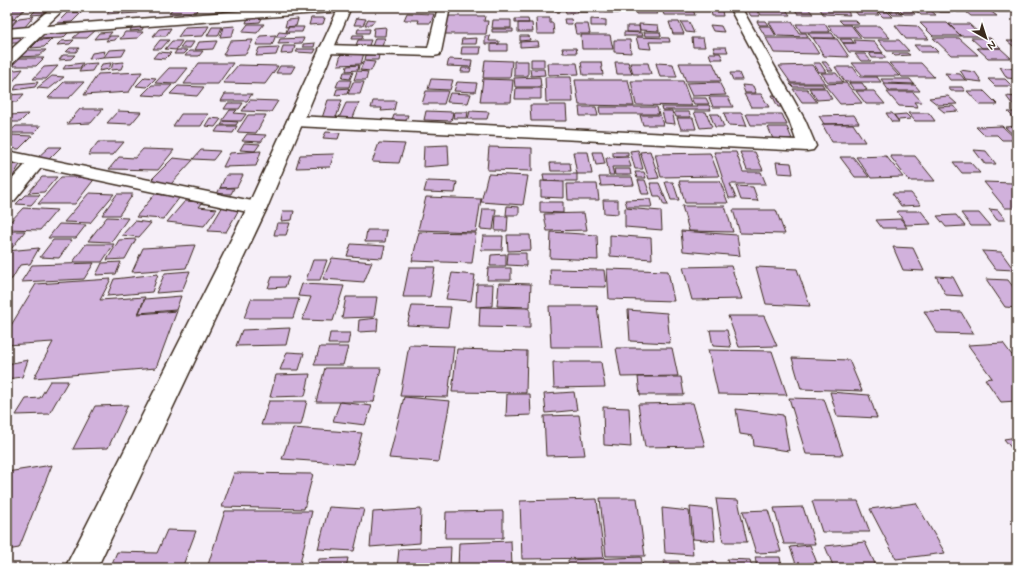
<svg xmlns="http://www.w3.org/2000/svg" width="1024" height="575" font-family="Mynerve,sans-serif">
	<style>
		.building { fill: #d1b1dc; stroke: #3b2a1e }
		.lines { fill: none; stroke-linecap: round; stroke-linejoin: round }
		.minor-casing { stroke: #3b2a1e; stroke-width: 3 }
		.secondary-casing { stroke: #3b2a1e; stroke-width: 3 }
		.minor { fill: #fff; fill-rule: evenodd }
		.secondary { fill: #fff; fill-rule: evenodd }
	</style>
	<rect width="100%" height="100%" fill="#f6eff8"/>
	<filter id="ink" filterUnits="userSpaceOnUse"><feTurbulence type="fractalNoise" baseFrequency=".025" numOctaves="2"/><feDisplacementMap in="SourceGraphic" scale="8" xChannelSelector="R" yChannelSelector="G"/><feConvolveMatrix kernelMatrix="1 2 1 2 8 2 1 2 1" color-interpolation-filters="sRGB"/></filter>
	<g filter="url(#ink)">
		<path class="building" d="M96 7H112L109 10H93Z
			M113 7H124L119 13 107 14Z
			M173 7H198L196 12 169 14Z
			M225 7H250L246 12 222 11Z
			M546 7H559L560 11H546Z
			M565 7H576L577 13 566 14Z
			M577 7H597L598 12H578Z
			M598 7H616L618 13H600Z
			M633 7H654L657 14H636Z
			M661 7H692L695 15H664Z
			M745 7H754L760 16H751Z
			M756 7H784L790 15H761Z
			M793 7H807L813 14H798Z
			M819 7H845L850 15 823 14Z
			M852 7H872L879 15H858Z
			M881 7H896L899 10H884Z
			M897 7H908L915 14H904Z
			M912 7H927L936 15H921Z
			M934 7H949L954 12H940Z
			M951 7H985L997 16H971L966 12H957Z
			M992 7H1017V12H998Z
			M140 8 137 13 122 14 126 9Z
			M7 9H25L14 18H7Z
			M50 9 44 14 31 15 36 10Z
			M711 11H722L723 16H712Z
			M877 11H887L893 17H883Z
			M889 11H899L903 15H893Z
			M82 12 72 22 57 23 67 13Z
			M407 13 434 14 431 23H418L419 20H404Z
			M34 16 24 28 9 29 19 18Z
			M449 16H485L484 21H488L486 34H442Z
			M248 18H262L260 22 246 23Z
			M311 18H325L323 24 309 25Z
			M357 18 366 19 363 25H354Z
			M536 18H550V23H553L554 34H537Z
			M17 19 9 28H7V20Z
			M298 19 296 26 285 27 287 20Z
			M368 19 375 20 371 25H365Z
			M515 19H528L529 23H515Z
			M564 19H571L572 24H565Z
			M591 19 606 20V26H591Z
			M493 20H511V28H492Z
			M839 20H855L859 24H843Z
			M757 21H765L768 25H759Z
			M669 22H679L684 34H673Z
			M681 22H689L694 33 686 32Z
			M769 22H792L799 33H806L808 37 777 36Z
			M518 23H532L533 32H518Z
			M920 23H947L961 36H933Z
			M248 24H264L257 33 242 32Z
			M574 24H588L590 34H576Z
			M639 24 658 25 659 31 640 30Z
			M796 24H825L830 32H801Z
			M949 24H969L982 36H961Z
			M710 25 721 26 724 32 713 31Z
			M828 25H851L861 38H838Z
			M895 25 917 26 929 39H906Z
			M144 26 142 30 130 31 132 27Z
			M209 26 203 36 178 37 185 27Z
			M235 26 232 36 220 37 223 27Z
			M627 26H639L640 32H627Z
			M759 26H770L776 36H765Z
			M853 26H879L890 38H863Z
			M212 27H222L218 36H207Z
			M288 27H304L302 32H286Z
			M386 27 385 36H373L374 28Z
			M171 28 166 36H153L159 29Z
			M358 29H370L369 33H357Z
			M492 29H513V32H492Z
			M71 30 63 38 37 39 43 33Z
			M82 30H96L87 38H73Z
			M112 32 107 38 94 39 99 33Z
			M125 32H143L138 38 120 39Z
			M279 32 289 33 285 37H276Z
			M624 32 642 33 643 36H624Z
			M644 32H660L661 36H645Z
			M808 33H832L835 38H812Z
			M14 35H26L18 43H7Z
			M276 35 272 45H256L260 36Z
			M353 35H363L362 39H352Z
			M581 35H610L613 49H582Z
			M110 36H118L115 40 106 41Z
			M485 36H490L489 41H499V44H485Z
			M520 36H529L530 40 520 41Z
			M636 37 669 38 670 42H649L651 49 639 48Z
			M304 38 302 43 278 44 280 39Z
			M375 38H385L381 49H371Z
			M477 38 476 44H461L462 39Z
			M692 38H703L705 47H693Z
			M766 38H809L819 54 774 53Z
			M813 38 837 39 849 57 824 56Z
			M933 38H959L978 55H951Z
			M971 38H990L1001 48H982Z
			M52 39 44 47 31 48 39 40Z
			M840 39H851L854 43H843Z
			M74 40 70 44 57 45 61 41Z
			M160 40H169L161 49H153Z
			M253 40 246 54 223 55 230 41Z
			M358 40H371L368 48H355Z
			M614 40H630L631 53 614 52Z
			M854 40 874 41 883 53 849 52 843 43H856Z
			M878 40H899L909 51H887Z
			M172 41H182L176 50 165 49Z
			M217 41 213 49 195 50 199 42Z
			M538 41 539 46 520 47V42Z
			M1007 41H1017V49Z
			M184 42H194L190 48H180Z
			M315 43 314 47H303V44Z
			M491 44H507V51H491Z
			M914 45H931L938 52H920Z
			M283 46H295L293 53 281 54Z
			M279 47 276 55 256 56 259 48Z
			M462 47H481L480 54H461Z
			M713 47H726L728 52H715Z
			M70 48H79L76 52H66Z
			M562 48H576L577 53H563Z
			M977 48H1000L1011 58H988Z
			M126 49 122 56 104 57 109 50Z
			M298 49H316L314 53 296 52Z
			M24 50H46L39 56 17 57Z
			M177 50H187L183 54H174Z
			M105 51 103 57 89 59 92 53Z
			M189 51H203L199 56H185Z
			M158 52 171 53 165 59 153 58Z
			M364 53 361 64 338 65 341 54Z
			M709 53H720L723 59H711Z
			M869 53H882L886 58H872Z
			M892 53H907L910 55 895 56Z
			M855 54H865L871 61H861Z
			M63 55H75L71 59 59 60Z
			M366 55H379L378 60H365Z
			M17 58H44L36 66H9Z
			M449 59 472 60 471 67 447 66Z
			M531 59H544V67H531Z
			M485 60 512 61 510 78H483Z
			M364 61 375 62 371 71 360 70Z
			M514 61H528V76H514Z
			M124 62 121 69 111 70 113 63Z
			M581 62H601L603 75H583Z
			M615 62H628L632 74H617Z
			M822 62H826L833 71H829Z
			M83 63 80 68 63 69 66 65Z
			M97 63 92 71 79 72 84 64Z
			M111 63 109 69 99 71 102 64Z
			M199 63H233L218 84H184Z
			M547 63H577L579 74 548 75Z
			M630 63H648L651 74H633Z
			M656 63 673 64 677 77H660Z
			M679 63H713L721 81H686Z
			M813 63H820L826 72H819Z
			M852 63H887L899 76H863Z
			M889 63H921L934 77H902Z
			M238 65 278 66 265 84 223 83Z
			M359 65 358 70 346 71 347 66Z
			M812 65 825 83H791L779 66Z
			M58 66 46 79H33L44 67Z
			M280 66H295L291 73H276Z
			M835 67H853L860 77H877L881 82H845Z
			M1000 67 1017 69V79L1007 78Z
			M169 68H188L175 84 155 83Z
			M462 68H471L470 72H461Z
			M23 69 11 84 7 85V71Z
			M530 69H544L545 75 531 76Z
			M960 70 975 72 982 82 966 80Z
			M357 71 368 72 366 80H354Z
			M142 72 129 92 84 95 98 74Z
			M344 72H353L350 79 342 78Z
			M730 73H739L742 80H733Z
			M821 73H836L843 82H828Z
			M945 73 960 74 965 80H950Z
			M52 76 64 77 49 89 37 88Z
			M145 77 156 78 147 87 136 86Z
			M540 77 541 87H515L514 78Z
			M545 77H571L573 102H546Z
			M431 79 453 80 450 90 428 89Z
			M483 79 513 80 511 102H480Z
			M881 79H910L914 84 884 83Z
			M988 79H1005L1012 86H995Z
			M339 80H351L349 87H336Z
			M575 80H628L634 106 579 105Z
			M631 81H683L692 106 636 105Z
			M38 82 35 87 14 90 17 84Z
			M64 82H84L69 98H48Z
			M353 82H364L360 94H348Z
			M457 82 477 83 475 92 454 91Z
			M719 82 726 95 692 96 686 83Z
			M846 83 862 103 840 104 824 84Z
			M849 83H862L867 90H854Z
			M790 84H822L824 87H793Z
			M884 84 915 85 920 91H889Z
			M152 85H172L162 96 142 95Z
			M742 85 753 86 756 93H745Z
			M178 86 204 87 197 96 170 94Z
			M948 87H962L965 91H951Z
			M349 88 347 94 335 95 337 89Z
			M516 88H541V99H515Z
			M809 88H825L832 99 817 100Z
			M793 89H807L817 102H802Z
			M426 91H448L444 104H422Z
			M856 91H874L885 104H866Z
			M967 91H984L998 105H980Z
			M887 92H913L922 102H914L918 107 899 106Z
			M450 93 471 94 468 103 447 102Z
			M24 94 17 102H7V95Z
			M225 94H252L247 101H221Z
			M744 94H761L769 107H751Z
			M772 95H778L784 107H778Z
			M948 96 957 104 938 105 929 98Z
			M1006 96 1017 97V104H1012Z
			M709 97H728L733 107H713Z
			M691 98H706L709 104H694Z
			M250 100 278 101 271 112 242 111Z
			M328 100H342L336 118H322Z
			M373 101H396L394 110 381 111 382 108H371Z
			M228 103H243L239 109H224Z
			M346 103H359L352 120H338Z
			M530 105H566L567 121H531Z
			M697 105H709L711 110H662L661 107H697Z
			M953 106 959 111 944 112 938 107Z
			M579 107H596L598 116H580Z
			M599 107H657L659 114H600Z
			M80 109H103L91 123 67 124Z
			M230 110H237L234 113 246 114 241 121H222Z
			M118 111 141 112 131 124 107 123Z
			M426 111 453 112 451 121 424 120Z
			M470 111 489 112 487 119H468Z
			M662 111H672L675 124 665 123Z
			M454 112H468L467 118H453Z
			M674 112H689L691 117H676Z
			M694 112H706L712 127 700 128Z
			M1008 112H1017V118H1014Z
			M724 113H742L747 126 728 125Z
			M886 113H892L899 122H892Z
			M908 113H929L935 121H915Z
			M28 114 20 122H7V116L9 115Z
			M181 114H208L201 126H173Z
			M710 114H719L724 127H715Z
			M746 114H782L787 125H751Z
			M906 114 911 119 898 120 894 115Z
			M248 115H266L256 133 237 132Z
			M394 115H408L405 123H391Z
			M640 115H660L663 125H643Z
			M854 115 859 123 824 124 819 116Z
			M210 118 221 119 215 127 205 126Z
			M677 118H693L696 129H681Z
			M224 121 238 122 236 125H221Z
			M822 124H853L865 142H832Z
			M16 126H41L34 133H8Z
			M219 126H237L233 133 215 132Z
			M1002 126 1017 140H1002L997 135H984L976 127Z
			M1017 126V138L1005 127Z
			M768 127H787L792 139H773Z
			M326 132 340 133 338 139 323 138Z
			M247 134 266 135 261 142 242 141Z
			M11 135 32 136 19 149 7 148V139Z
			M98 142H124L113 155H88Z
			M244 143 260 144 255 151 240 150Z
			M379 143 405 144 399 163 372 162Z
			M448 145 449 165 423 167 424 146Z
			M49 147H61L49 159 37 158Z
			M489 147 532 148V171L487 170Z
			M143 149 174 150 158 170 109 169 119 157 135 158Z
			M201 150 220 151 213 160 193 159Z
			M638 150 643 169H635L630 151Z
			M974 150 986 151 996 164H985Z
			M261 151 256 166 223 167 230 153Z
			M650 151 659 178 649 179 640 152Z
			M573 152H588L592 174H577Z
			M593 152H602L605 164 596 165Z
			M613 152H628V156H613Z
			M714 152H736L743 172H761L766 184H730L736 198H729Z
			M740 152H755L763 170H747Z
			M710 153 719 176 661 177 655 154Z
			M334 154 330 167 296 168 300 155Z
			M886 156 903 177 871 178 856 157Z
			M890 156H915L935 181H909Z
			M628 157 631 167H612L614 175H609L606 158Z
			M840 157H853L869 177H855Z
			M173 158 193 160 170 185 149 182Z
			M776 162 791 163 793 174 778 173Z
			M953 162H970L980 173H962Z
			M21 163 7 186V164Z
			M550 163H570L571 171H551Z
			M614 169H630L631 175H615Z
			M635 172H644L646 178H637Z
			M488 174 528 176 523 205 481 202Z
			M543 174H577V181H544Z
			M226 175H243L237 187 220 188Z
			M42 177H57L44 192 28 193Z
			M61 177H96L75 204H38Z
			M599 177H632L634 185 601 186Z
			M638 180H645L650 194H642Z
			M427 181 457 182 455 193 424 192Z
			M541 181 564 182V198L541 197Z
			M679 181H720L728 203H685Z
			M665 182H673L679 200H671Z
			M984 182 1013 183 1017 187V208H1005Z
			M650 183H659L668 205H664L660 196H654Z
			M567 184H597L599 200H568Z
			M736 186 753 187 758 201 741 200Z
			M220 188H234L231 194H217Z
			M89 193 114 194 90 223 64 222Z
			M892 193H911L921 205 901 206Z
			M117 194H133L119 215H102Z
			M155 194 180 197 163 219 136 217Z
			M25 195H40L31 205 16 204Z
			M426 197 481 199 476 232 418 230Z
			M650 199 652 207H627L625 200Z
			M603 200H618V214L604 213Z
			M185 201 203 202 199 207 217 209 204 226 167 222Z
			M540 202H563V213L540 212Z
			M223 206H241L226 232 208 231Z
			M507 206 519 207V215H506Z
			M682 206H725L733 232 689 231Z
			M23 208 57 210 40 230 7 229V225Z
			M625 208 661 211 662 230 625 227Z
			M483 209H496L493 230 480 229Z
			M989 209 998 210 1006 220H997Z
			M733 210H776L785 234 740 233Z
			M283 211H294L292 220 281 221Z
			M897 211H921L931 224 906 225Z
			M584 213 587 230 547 231 544 214Z
			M961 213H979L990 226H971Z
			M956 215 965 226 946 227 937 216Z
			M496 216H508L507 231H495Z
			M107 217 128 218 111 242 88 241Z
			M901 219 907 228H882L876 220Z
			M135 221 151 223 139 237 122 235Z
			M277 223H290L286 235H274Z
			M59 224 86 225 76 238H48Z
			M367 230H387L385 242H365Z
			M7 231H25L12 248H7Z
			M681 231 737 235 740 256 683 251Z
			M419 232 476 233 472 263 412 261Z
			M551 232 597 235 598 260 550 258Z
			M507 235H530L531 250 508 251Z
			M610 235 651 238 652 259 610 256Z
			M483 236H503L502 250H481Z
			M136 239 125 259 107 260 119 240Z
			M53 240H72L59 258 40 257Z
			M86 244H114L102 262H73Z
			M351 244 385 246 382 258 347 256Z
			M195 245 186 268 132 272 143 248Z
			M893 247 913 248 924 271 903 270Z
			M39 248 30 264 20 265 12 279 7 280V251Z
			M982 251 1001 252 1014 270 995 269Z
			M508 253H526V266L507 265Z
			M506 254V266H490L491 255Z
			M332 258 372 262 364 282 323 279Z
			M313 260H327L320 280H306Z
			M121 262 116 274 96 275 102 263Z
			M94 263 84 279 21 282 32 265Z
			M731 266 742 299 692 300 683 267Z
			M409 267H435L430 297H403Z
			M756 267 797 269 810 306 766 304Z
			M488 268H511V280H487Z
			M550 269 604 270 606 287 551 286Z
			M607 269 668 271 674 301 609 299Z
			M190 271 182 291 156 293 165 273Z
			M452 273 475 275 471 301 446 299Z
			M158 274 152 292 107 296 114 279Z
			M936 276 953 277 963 296 946 295Z
			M272 277H289L285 287 268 288Z
			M111 279 100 300 145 297 138 314 177 311 156 368 34 378 53 342 7 345V332L36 284Z
			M986 279 1008 280 1017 292V308L1005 307Z
			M499 283 531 284 530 307 497 306Z
			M302 284 344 286 333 321 302 320 311 297 298 296Z
			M477 284H493L492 306 476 307Z
			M181 296 176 310 139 313 145 299Z
			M346 297H377L374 317 342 318Z
			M251 299H299L293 318H244Z
			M412 306 451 307 448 327 407 325Z
			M549 306H597L602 347H551Z
			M480 307 530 308V328L479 327Z
			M628 310 667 313 670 343 630 341Z
			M924 311 961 312 974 334 937 333Z
			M728 316H764L777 346 739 347Z
			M378 318 377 331 358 332 359 320Z
			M290 328 286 345 236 346 242 330Z
			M710 330H727L731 347 713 346Z
			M330 333H350L348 344H328Z
			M1003 343 1017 362V401L1001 402 985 379 992 378 968 345Z
			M409 345 454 346 448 397 400 396Z
			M320 347H348L343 365H314Z
			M616 348H672L678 376 621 377Z
			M457 349 527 351 526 393 452 392Z
			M708 350 772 351 787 395 718 394Z
			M287 352 304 353 299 370H280Z
			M792 358 849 360 862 391 801 389Z
			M28 360 22 377 7 379V364Z
			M553 362H601L605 387 554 388Z
			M325 368H381L374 402H316Z
			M310 374 305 396 270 397 276 375Z
			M638 377H681L684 395H640Z
			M50 381H68L49 414 16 415 26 399 40 398Z
			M574 392 577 410 546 413 544 394Z
			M830 392 869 395 877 418 837 416Z
			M507 394H530L531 415 506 416Z
			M404 397 450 401 439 462 389 458Z
			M789 398 824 399 843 455 806 454Z
			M269 401H307L301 425H261Z
			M340 402 372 406 365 425 333 421Z
			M693 403 705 446 645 447 638 404Z
			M128 405 108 448 73 449 95 406Z
			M603 407 629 408 631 447 604 445Z
			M736 409 783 415 789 451 754 446 753 436 740 434Z
			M579 415 585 455 546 456 544 416Z
			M293 428 362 433 354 464 282 459Z
			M1017 437V455L1004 439Z
			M52 465 19 548 7 550V472Z
			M234 473 313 474 304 509 222 507Z
			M600 498H637L645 556H606Z
			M597 499 604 558 522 559 520 501Z
			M716 499 738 500 747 542H723Z
			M812 501H858L870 532H822Z
			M916 503 945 553 896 559 870 509Z
			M329 507 364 509 354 551 318 549Z
			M690 507 712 509 715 541 693 539Z
			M803 507 815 544H784L774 508Z
			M662 508 689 511 693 555 665 553Z
			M421 509 420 543 370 547 373 512Z
			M768 510 781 552 756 553 743 511Z
			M225 511H312L299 568H207Z
			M503 511V538H445L446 512Z
			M167 530 196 531 182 568H110L117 552 157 553Z
			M511 541 512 568H458L459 543Z
			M865 542 877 568H834L825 546Z
			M810 545 817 563 796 564 790 547Z
			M451 547 450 568H397L399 549Z
			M641 557 643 568H569L568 560Z
			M755 557H780L782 568H757Z
			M348 558 346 568H318L319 559Z
			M727 559 750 560 752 568H729Z
			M664 561H679L680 568H665Z
			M696 562H716L717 568H697Z"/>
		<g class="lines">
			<defs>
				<path id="minor" d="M52 7H66L46 26 295 7H351L349 10 345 11 43 34 12 64 7 65V53L26 36 7 37V29L29 27Z
					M438 7H450L441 52 439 55 434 56 326 53 321 52 319 49 321 46 326 45 428 48Z
					M729 7H741L805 120 816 146 813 150 807 151 295 126 289 124 287 121 289 118 295 116 796 140 789 120Z
					M7 151 257 202 264 204 267 208 264 212 257 214 41 168 14 201 7 203V185L25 165 7 161Z"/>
				<path id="secondary" d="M339 7H351L267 208 97 568H65L247 208Z"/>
			</defs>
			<use href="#minor" class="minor-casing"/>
			<use href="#secondary" class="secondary-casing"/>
			<use href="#minor" class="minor"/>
			<use href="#secondary" class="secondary"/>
		</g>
	</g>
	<rect width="1024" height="575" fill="none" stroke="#fff" stroke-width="24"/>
	<rect x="12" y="12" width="1000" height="551" fill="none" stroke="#3b2a1e" stroke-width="1.5" filter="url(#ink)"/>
	<g transform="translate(986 38) rotate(141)" stroke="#ffffff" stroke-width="3" paint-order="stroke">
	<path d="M0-3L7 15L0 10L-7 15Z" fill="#3b2a1e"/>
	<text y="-6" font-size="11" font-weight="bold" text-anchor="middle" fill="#3b2a1e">N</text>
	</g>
</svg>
